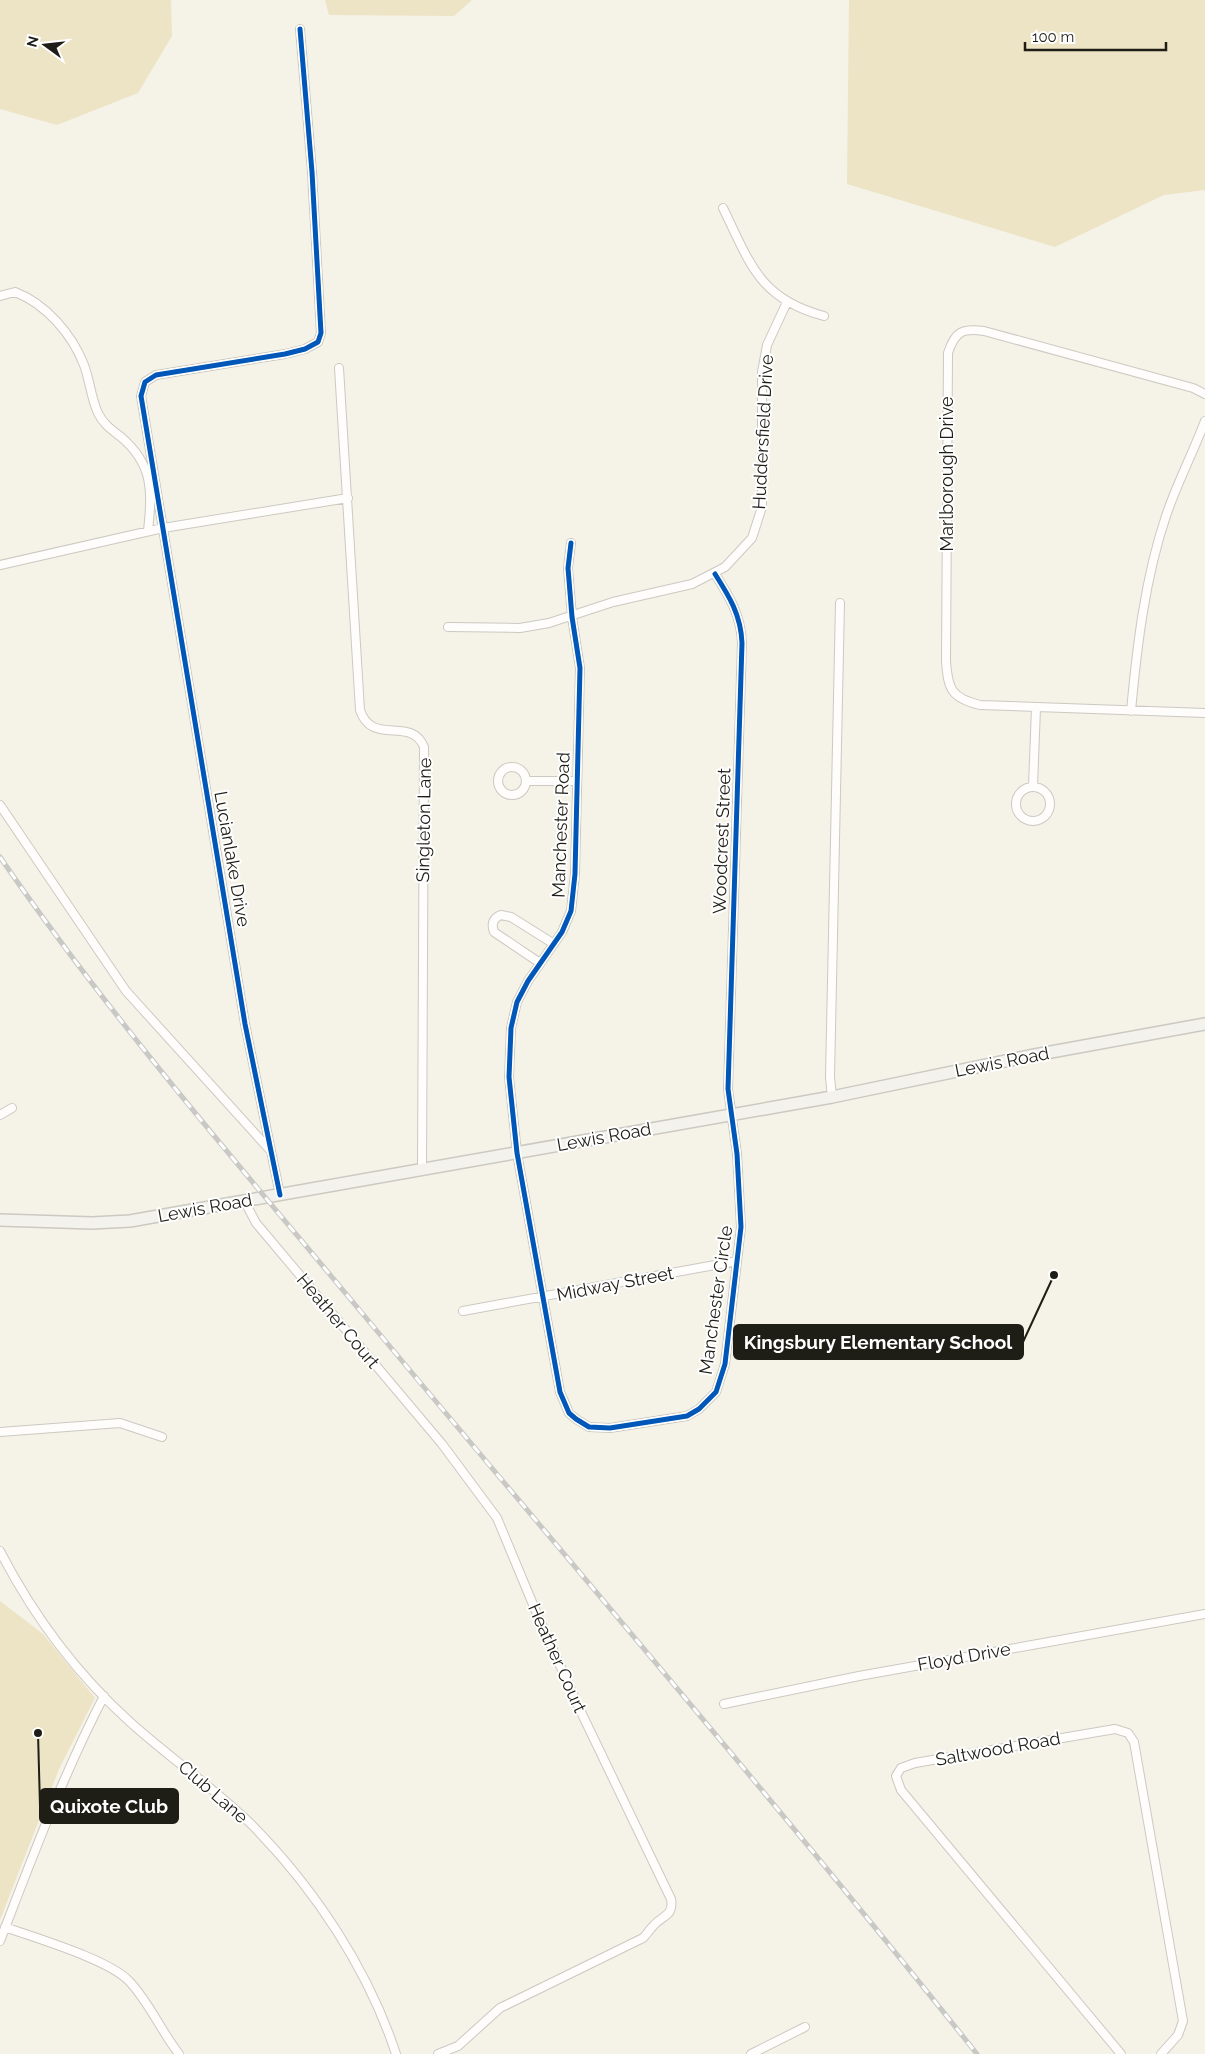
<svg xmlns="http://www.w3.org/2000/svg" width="1205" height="2054" font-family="Raleway,sans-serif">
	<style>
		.green { fill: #ede4c6 }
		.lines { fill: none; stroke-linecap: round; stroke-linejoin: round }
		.street-casing { stroke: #cbc9c1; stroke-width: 10 }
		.secondary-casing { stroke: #cbc9c1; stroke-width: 14 }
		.street { stroke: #fefdfc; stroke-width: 8 }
		.secondary { stroke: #f3f2ec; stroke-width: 11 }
		.rail-casing { stroke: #c8c8c5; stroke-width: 5 }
		.rail { stroke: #fff; stroke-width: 3; stroke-dasharray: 9; stroke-linecap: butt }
		.cycleway-casing { stroke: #fff; stroke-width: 8 }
		.cycleway { stroke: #0057b8; stroke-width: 5 }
		.labels { text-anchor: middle; stroke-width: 4; stroke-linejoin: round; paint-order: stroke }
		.street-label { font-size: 18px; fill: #1e1d16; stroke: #fff }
		.leader { fill: none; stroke: #1e1d16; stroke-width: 2 }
		.callout-dot { fill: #1e1d16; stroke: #fff; stroke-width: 2 }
		.callout { fill: #1e1d16; stroke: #1e1d16; stroke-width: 2 }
		.callout-label { font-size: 19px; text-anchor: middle; font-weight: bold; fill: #fff }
	</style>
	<rect width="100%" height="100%" fill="#f5f2e8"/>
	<path class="green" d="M0 0H171L172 36 138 93 57 125 0 109Z
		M325 0H472L454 16 329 15Z
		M849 0H1205V190L1164 195 1055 247 847 184Z
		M0 1601 43 1634 95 1698 59 1769 0 1920Z"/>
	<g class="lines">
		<defs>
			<path id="street" d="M723 208C750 263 759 299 824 316
				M0 296 15 292C46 304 72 334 84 365 90 381 91 398 98 413 103 424 112 430 121 437 154 465 152 492 148 531
				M339 368 360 710C372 747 411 715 424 747L422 1169
				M1205 394 1193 388 984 331C963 328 955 331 948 353L946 661C948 689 951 698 980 705L1205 713
				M571 543 568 568 572 617 580 668 575 874 571 911 562 932 528 981 517 1002 511 1028 509 1077 517 1153 560 1392 569 1413 576 1419 589 1427 610 1428 687 1416 699 1409 716 1392 725 1364 741 1227 737 1154 728 1089 742 643C741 615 729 596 715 574
				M0 565 163 528 348 498
				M448 627 520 628 549 623 613 602 692 584 725 567 752 538 762 507V372L767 345 787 302
				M1131 711C1137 646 1145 578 1166 516 1177 483 1193 453 1205 421
				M498 781a14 14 0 1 1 28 0a14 14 0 1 1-28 0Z
				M526 781H577
				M1033 786 1036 708
				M1016 804a17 17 0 1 1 34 0a17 17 0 1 1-34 0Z
				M0 805 126 991 269 1149
				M540 963 494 932C491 924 493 918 501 915L511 917 554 944
				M832 1097 830 1077 840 603
				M0 1115 12 1108
				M280 1195 245 1024 141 396 145 382 156 375 285 354 305 349 318 342 321 333 312 172 300 29
				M245 1202 256 1223 442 1444 497 1518 537 1614 581 1712 671 1899C674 1916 663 1915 654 1925 650 1929 647 1934 643 1938L500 2008 458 2046 438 2054
				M463 1311 737 1261
				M0 1432 120 1423 162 1437
				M0 1551C33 1615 77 1674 130 1722 170 1758 214 1788 252 1825 315 1889 368 1969 396 2054
				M724 1704 859 1676 1205 1614
				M5 1927C35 1938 108 1959 129 1981 149 2002 161 2031 179 2054
				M0 1941C32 1858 63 1775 104 1696
				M751 2054 805 2027
				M1121 2054 901 1790 896 1776 901 1768 915 1763 1115 1729 1128 1733 1134 1742 1183 2021 1178 2035 1161 2054"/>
			<path id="secondary" d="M0 1220 92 1223 130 1221 832 1097 1029 1056 1205 1024"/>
		</defs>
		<use href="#street" class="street-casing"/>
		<use href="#secondary" class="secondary-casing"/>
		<use href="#street" class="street"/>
		<use href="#secondary" class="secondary"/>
		<defs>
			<path id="rail" d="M0 857C110 1017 238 1164 362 1313 567 1559 777 1803 977 2054"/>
		</defs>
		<use href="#rail" class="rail-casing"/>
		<use href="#rail" class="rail"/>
		<defs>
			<path id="cycleway" d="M571 543 568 568 572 617 580 668 575 874 571 911 562 932 528 981 517 1002 511 1028 509 1077 517 1153 560 1392 569 1413 576 1419 589 1427 610 1428 687 1416 699 1409 716 1392 725 1364 741 1227 737 1154 728 1089 742 643C741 615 729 596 715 574
				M280 1195 245 1024 141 396 145 382 156 375 285 354 305 349 318 342 321 333 312 172 300 29"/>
		</defs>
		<use href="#cycleway" class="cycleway-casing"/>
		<use href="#cycleway" class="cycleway"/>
	</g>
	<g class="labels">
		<g class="street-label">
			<text transform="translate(763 432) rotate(-87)" y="6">Huddersfield Drive</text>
			<text transform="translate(947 474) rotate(-90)" y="6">Marlborough Drive</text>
			<text transform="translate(424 820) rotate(-89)" y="6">Singleton Lane</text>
			<text transform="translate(561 825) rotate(-88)" y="6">Manchester Road</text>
			<text transform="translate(722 841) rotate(-88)" y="6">Woodcrest Street</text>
			<text transform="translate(232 859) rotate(80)" y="6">Lucianlake Drive</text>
			<text transform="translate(1002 1062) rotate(-11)" y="6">Lewis Road</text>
			<text transform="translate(604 1137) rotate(-10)" y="6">Lewis Road</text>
			<text transform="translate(205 1208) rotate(-10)" y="6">Lewis Road</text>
			<text transform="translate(615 1284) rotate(-11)" y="6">Midway Street</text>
			<text transform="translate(716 1300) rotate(-82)" y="6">Manchester Circle</text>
			<text transform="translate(338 1321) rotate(50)" y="6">Heather Court</text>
			<text transform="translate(964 1657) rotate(-10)" y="6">Floyd Drive</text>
			<text transform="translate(557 1658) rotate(66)" y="6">Heather Court</text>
			<text transform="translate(998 1749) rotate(-10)" y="6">Saltwood Road</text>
			<text transform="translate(213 1792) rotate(41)" y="6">Club Lane</text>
		</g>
	</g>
	<path class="leader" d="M1054 1275L1023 1342M38 1733L40 1806"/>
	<g class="callout-dot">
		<circle cx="1054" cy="1275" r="5"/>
		<circle cx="38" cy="1733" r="5"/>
	</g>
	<g class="callout">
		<rect x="734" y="1325" width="289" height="34" rx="5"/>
		<rect x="40" y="1789" width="138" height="34" rx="5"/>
	</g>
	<g class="callout-label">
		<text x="878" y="1349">Kingsbury Elementary School</text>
		<text x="109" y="1813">Quixote Club</text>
	</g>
	<g transform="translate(45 45) rotate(285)" stroke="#ffffff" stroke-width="4" paint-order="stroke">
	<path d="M0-4L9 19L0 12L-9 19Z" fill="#1e1d16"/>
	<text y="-8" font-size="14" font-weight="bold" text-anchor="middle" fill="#1e1d16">N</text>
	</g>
	<path d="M1025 42v8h141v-8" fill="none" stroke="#1e1d16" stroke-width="2.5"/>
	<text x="1032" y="42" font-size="15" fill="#1e1d16" stroke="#ffffff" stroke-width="4" paint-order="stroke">100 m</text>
</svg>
